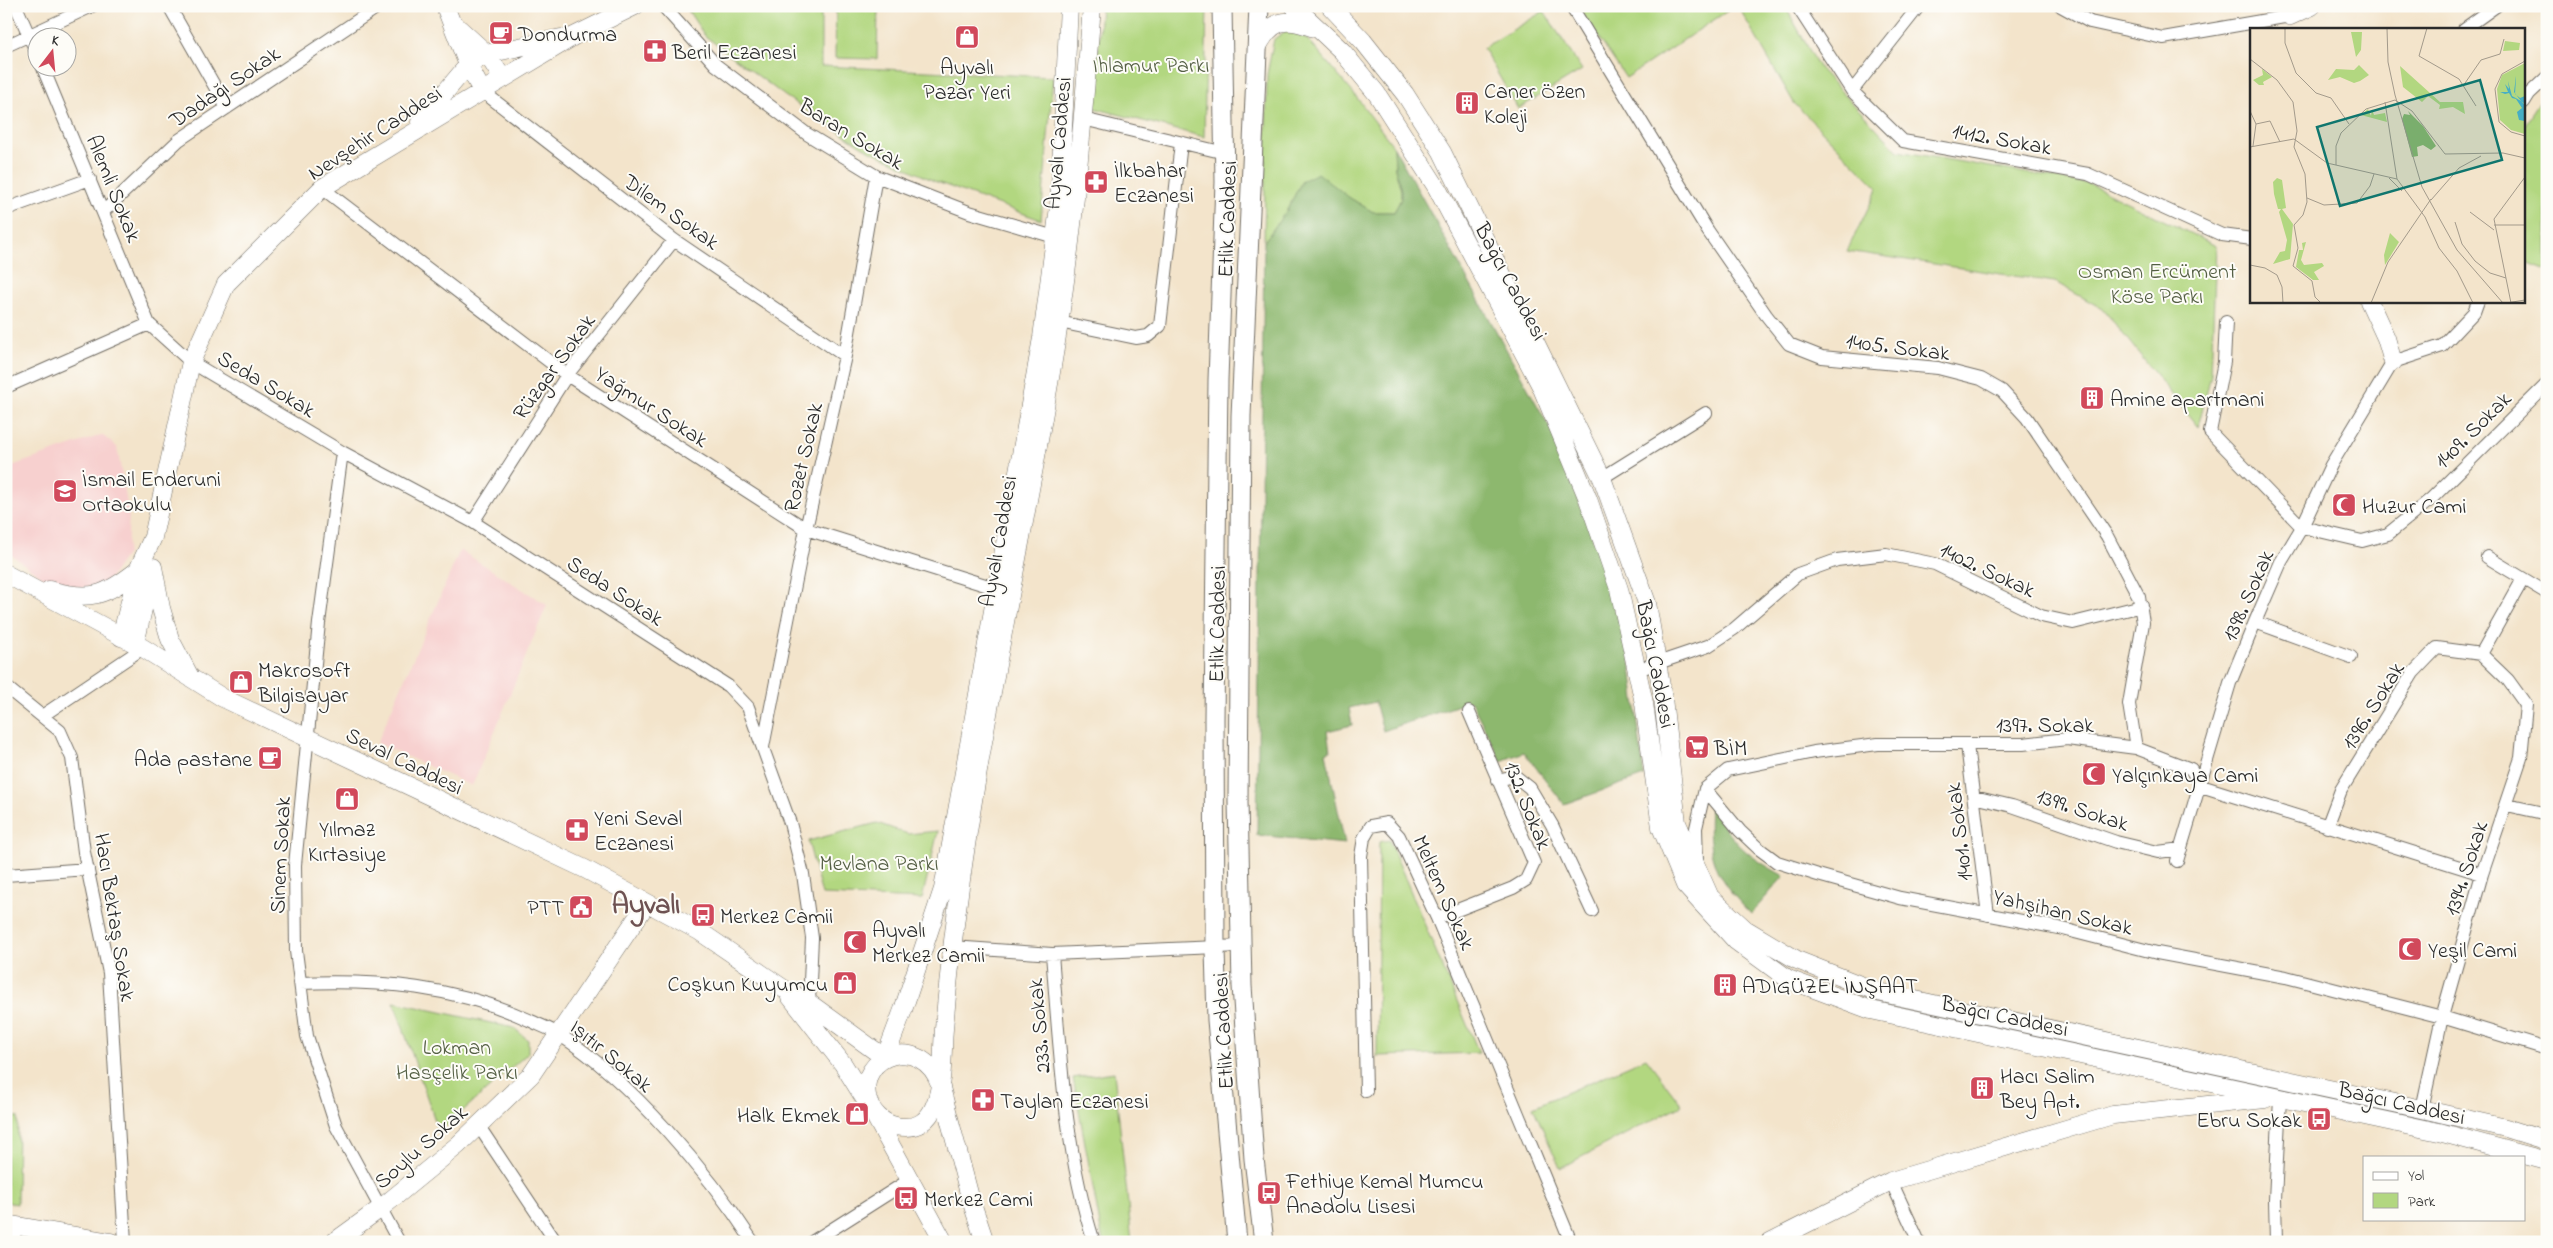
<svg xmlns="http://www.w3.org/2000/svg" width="2553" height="1248" font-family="'Indie Flower',sans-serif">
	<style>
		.built { fill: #f7d0cf }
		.green { fill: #b2d780; stroke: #6e8156 }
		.forest { fill: #8db86e; stroke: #5c724c }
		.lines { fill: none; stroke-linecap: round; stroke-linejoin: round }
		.street-casing { stroke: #716c63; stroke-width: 14 }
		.secondary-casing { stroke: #716c63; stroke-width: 19 }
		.primary-casing { stroke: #716c63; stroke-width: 21 }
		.street { stroke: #fff; stroke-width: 12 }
		.secondary { stroke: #fff; stroke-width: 18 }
		.primary { stroke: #fff; stroke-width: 19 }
		.labels { text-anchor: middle; stroke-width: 4; stroke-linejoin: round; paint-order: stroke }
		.poi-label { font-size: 22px; fill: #2b2b2b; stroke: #fdfcf7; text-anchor: start }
		.park-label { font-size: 22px; fill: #545f44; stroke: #fdfcf7 }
		.street-label { font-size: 22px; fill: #2b2b2b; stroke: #fdfcf7 }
		.district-label { font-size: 28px; font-weight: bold; fill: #6e5252; stroke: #fdfcf7 }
		.inset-road { fill: none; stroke: #a39a8b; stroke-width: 1 }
		.view { fill: #0f766e; fill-opacity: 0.15; stroke: #0f766e; stroke-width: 2.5 }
		.inset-edge { fill: none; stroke: #2b2b2b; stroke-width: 2.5 }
	</style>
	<rect width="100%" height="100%" fill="#fdfcf7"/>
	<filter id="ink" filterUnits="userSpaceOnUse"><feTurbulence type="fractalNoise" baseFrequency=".02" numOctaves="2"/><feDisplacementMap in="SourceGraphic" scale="10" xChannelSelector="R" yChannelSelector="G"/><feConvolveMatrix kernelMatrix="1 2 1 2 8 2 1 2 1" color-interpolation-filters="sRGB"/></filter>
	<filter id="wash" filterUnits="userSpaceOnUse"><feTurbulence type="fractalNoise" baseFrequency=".0096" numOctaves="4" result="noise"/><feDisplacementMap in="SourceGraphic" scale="20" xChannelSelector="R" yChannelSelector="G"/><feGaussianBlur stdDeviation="1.12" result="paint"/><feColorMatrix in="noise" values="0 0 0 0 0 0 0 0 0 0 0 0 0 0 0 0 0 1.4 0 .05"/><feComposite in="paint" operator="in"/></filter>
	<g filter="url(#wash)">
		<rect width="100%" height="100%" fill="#f3e4cb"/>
		<path class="built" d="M102 435 117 447 129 515 127 553 106 584 80 589 50 583 6 551V468Z
			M460 550 547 605 472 786 377 743Z
			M24 1234 62 1242H21Z"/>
		<path class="green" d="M685 6H821V66L1053 77 1041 220 934 181 863 147 785 96 705 36Z
			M836 6H878L877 59 835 58Z
			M1101 6H1207L1204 137 1094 108Z
			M1577 6H1735L1626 78Z
			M1738 6H1785L1820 69 1898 151 2090 184 2216 246 2211 375 2198 427 2103 309 2055 282 1847 251 1878 188 1794 103Z
			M1544 11 1582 70 1518 109 1483 48Z
			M1284 32 1301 35 1309 41 1354 94 1394 147 1395 168 1401 190V199L1394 212H1373L1350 198 1302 181 1287 210 1264 242 1267 74 1274 39Z
			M2547 91V270L2524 261V126Z
			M877 823 908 834 938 831 922 899 822 895 808 841Z
			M1389 840 1479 1053 1377 1056 1379 842Z
			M394 1002 514 1028 528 1040V1053L439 1132Z
			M1646 1058 1682 1105 1560 1168 1533 1107Z
			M1114 1072 1132 1242H1103L1073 1078Z
			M6 1116 18 1117 17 1204 6 1202Z"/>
		<path class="forest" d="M1394 147 1550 428 1596 546 1630 658 1644 776 1564 804 1524 752 1501 761 1471 701 1383 731 1375 702 1349 708 1352 725 1327 731 1330 751 1326 753 1345 844 1257 835 1264 242 1287 210 1302 181 1318 173 1350 198 1373 212H1394L1401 199V190L1395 168Z
			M1710 804C1734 844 1744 854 1784 876L1751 914C1712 874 1707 859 1710 804Z"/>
	</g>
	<g filter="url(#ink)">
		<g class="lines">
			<defs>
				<path id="street" d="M16 6 38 56
					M169 6 227 108
					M663 6 716 65 807 134 876 176 969 212 1055 237
					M1571 6 1708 231 1766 315 1789 344 1822 357 1938 368 1981 379 2002 391 2027 418 2107 536 2139 597 2143 623 2129 704 2136 748
					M1797 6 1852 91 1903 141 2088 174 2222 235 2252 239
					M2061 6 2090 22 2163 38 2290 16
					M2464 29 2496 6
					M6 46 92 6
					M43 68 149 324
					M482 91 674 240 845 356
					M1852 91 1919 6
					M2524 102 2529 94 2547 77
					M1083 119 1225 153
					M322 188 567 375 806 529 998 589
					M6 209 90 179
					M103 212 179 140 379 6
					M1059 322 1136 338 1148 336 1160 326 1181 143
					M2226 322 2224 362 2210 432 2302 527 2362 541 2388 534 2431 499 2547 384
					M6 387 149 324 191 362 342 452 473 522 728 686 748 707 790 823 803 874 812 938 809 1003
					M342 452 319 623 295 865 296 951 307 1036 336 1126 399 1242
					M1602 478 1706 413
					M473 522 567 375 674 240
					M2487 557 2547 593
					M2255 622 2351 657
					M2481 654 2523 579
					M1637 670 1708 646 1734 629 1798 574 1837 560 1886 554 1935 564 2041 616 2073 623 2142 606
					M6 687 60 731 72 758 84 852 109 973 125 1242
					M42 716 143 648
					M1967 745 1988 915
					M763 747 806 529 845 356 876 176
					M1497 780 1515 776 1530 788 1552 825 1592 911
					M1705 789 1740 831 1758 848 1777 862 1818 875 1900 898 2059 928 2157 953 2286 977 2442 1017 2547 1049
					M1974 797 2012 806 2116 842 2158 852 2181 849
					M2507 805 2547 814
					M2327 827 2341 790 2413 673 2437 648 2481 654
					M2177 861 2230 683 2255 622 2281 562 2302 527 2331 465 2393 362 2442 346 2474 312 2478 301
					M1697 862 1696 828 1705 789 1728 770 1814 752 1878 744H2023L2067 739 2136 748 2191 769 2201 786 2482 874
					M6 875 88 869
					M1437 918 1513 888 1526 880 1534 863 1469 712
					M952 947 1052 954 1241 946
					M1052 954C1060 1051 1064 1149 1094 1242
					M300 983C380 980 455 986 529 1020 539 1025 551 1029 560 1035 631 1081 707 1171 753 1242
					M1366 1091 1361 856 1364 838 1371 826 1387 823 1399 836 1437 918 1571 1242
					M2422 1109 2442 1017 2482 874 2521 758 2526 705 2508 680 2481 654
					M478 1125 556 1242
					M1891 1181 1919 1242
					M11 1242 18 1226
					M812 1242 911 1179
					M2276 1242 2275 1200 2280 1098"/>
				<path id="secondary" d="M445 6 468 65 482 91
					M1294 6 1342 51 1377 94 1437 188 1541 386 1588 499 1619 589 1644 703 1661 827 1685 885 1736 941 1788 979 1871 1010 2439 1132 2547 1161
					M1330 6 1363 41 1405 94 1442 152 1602 478 1647 603 1663 698 1677 823 1710 897 1745 929 1797 960 1878 992 2422 1109 2506 1128 2547 1141
					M2290 16 2312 6
					M454 24 487 54 503 79
					M1257 48C1271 20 1285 16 1314 28
					M420 122 468 65 487 54 561 38
					M2369 301 2386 338 2393 362
					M153 567 161 608 170 639 190 677
					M6 574 143 648 223 698 585 869 699 931 784 989 809 1003 885 1058
					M49 590C91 601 104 597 138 570
					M121 637 138 570 153 537 191 362 226 284 322 188 574 36 635 6
					M135 644 151 574
					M789 995 843 1064 871 1109 944 1242
					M885 1058 903 1010 943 889 1042 338 1059 207 1069 6
					M6 1224 111 1242
					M334 1242 381 1208 458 1145 531 1075 647 903
					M985 1242 970 1197 940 1084C922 1033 855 1054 868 1100 872 1113 883 1123 896 1126 948 1137 941 1061 944 1029 963 798 1019 571 1056 342 1074 231 1083 119 1092 6
					M1770 1242 1891 1181 2113 1115 2265 1099"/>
				<path id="primary" d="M1222 6 1225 182 1218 380 1214 719 1215 949 1217 1020 1237 1242
					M1259 6 1241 416 1238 801 1242 986 1254 1159 1264 1242"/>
			</defs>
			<use href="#street" class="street-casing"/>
			<use href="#secondary" class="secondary-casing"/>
			<use href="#primary" class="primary-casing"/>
			<use href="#street" class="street"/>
			<use href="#secondary" class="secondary"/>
			<use href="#primary" class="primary"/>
		</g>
	</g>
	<defs>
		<symbol id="cafe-square" viewBox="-11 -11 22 22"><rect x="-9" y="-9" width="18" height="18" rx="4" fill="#d1495b" stroke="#fdfcf7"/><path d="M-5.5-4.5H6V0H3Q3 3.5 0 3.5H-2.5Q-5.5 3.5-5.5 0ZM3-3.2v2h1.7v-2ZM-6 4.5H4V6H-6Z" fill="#fff"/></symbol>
		<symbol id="shop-square" viewBox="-11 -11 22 22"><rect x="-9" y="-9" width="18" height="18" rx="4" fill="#d1495b" stroke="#fdfcf7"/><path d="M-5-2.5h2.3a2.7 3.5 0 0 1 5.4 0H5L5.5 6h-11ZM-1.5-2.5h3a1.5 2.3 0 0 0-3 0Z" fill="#fff"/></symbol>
		<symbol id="pharmacy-square" viewBox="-11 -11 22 22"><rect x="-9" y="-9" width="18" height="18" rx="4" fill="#d1495b" stroke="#fdfcf7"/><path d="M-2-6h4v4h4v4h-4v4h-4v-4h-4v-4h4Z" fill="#fff"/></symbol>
		<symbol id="building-square" viewBox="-11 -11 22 22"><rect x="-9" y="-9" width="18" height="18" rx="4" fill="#d1495b" stroke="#fdfcf7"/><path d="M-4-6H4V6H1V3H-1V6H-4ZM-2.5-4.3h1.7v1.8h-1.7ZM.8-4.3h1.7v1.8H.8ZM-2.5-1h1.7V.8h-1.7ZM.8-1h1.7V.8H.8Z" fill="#fff"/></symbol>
		<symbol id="school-square" viewBox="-11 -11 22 22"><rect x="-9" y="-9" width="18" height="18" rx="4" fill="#d1495b" stroke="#fdfcf7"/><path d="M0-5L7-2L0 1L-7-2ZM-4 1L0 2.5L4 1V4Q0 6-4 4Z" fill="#fff"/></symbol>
		<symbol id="mosque-square" viewBox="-11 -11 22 22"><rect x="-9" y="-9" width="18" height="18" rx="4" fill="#d1495b" stroke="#fdfcf7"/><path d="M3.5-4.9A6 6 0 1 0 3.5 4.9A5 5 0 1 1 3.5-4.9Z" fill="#fff"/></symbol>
		<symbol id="supermarket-square" viewBox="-11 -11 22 22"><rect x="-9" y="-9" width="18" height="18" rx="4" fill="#d1495b" stroke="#fdfcf7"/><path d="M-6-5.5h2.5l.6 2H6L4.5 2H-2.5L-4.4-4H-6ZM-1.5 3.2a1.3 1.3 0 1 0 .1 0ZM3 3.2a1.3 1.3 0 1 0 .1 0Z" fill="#fff"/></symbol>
		<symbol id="civic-square" viewBox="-11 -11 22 22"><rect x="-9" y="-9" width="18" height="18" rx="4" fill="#d1495b" stroke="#fdfcf7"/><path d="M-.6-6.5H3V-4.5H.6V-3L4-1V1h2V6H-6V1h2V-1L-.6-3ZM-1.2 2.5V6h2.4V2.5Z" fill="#fff"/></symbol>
		<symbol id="bus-square" viewBox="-11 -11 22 22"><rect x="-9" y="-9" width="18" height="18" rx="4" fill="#d1495b" stroke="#fdfcf7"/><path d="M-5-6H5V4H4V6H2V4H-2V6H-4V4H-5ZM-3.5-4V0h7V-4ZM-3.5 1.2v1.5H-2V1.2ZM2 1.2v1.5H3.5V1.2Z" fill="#fff"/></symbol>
	</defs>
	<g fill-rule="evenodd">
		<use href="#cafe-square" x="487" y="19" width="28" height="28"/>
		<use href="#shop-square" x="953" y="23" width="28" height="28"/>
		<use href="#pharmacy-square" x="641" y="37" width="28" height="28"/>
		<use href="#building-square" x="1453" y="89" width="28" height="28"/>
		<use href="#pharmacy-square" x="1082" y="168" width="28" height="28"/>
		<use href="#building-square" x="2078" y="384" width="28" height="28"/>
		<use href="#school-square" x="51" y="477" width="28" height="28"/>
		<use href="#mosque-square" x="2330" y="491" width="28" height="28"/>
		<use href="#shop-square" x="227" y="668" width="28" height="28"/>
		<use href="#supermarket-square" x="1683" y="733" width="28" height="28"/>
		<use href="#cafe-square" x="256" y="744" width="28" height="28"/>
		<use href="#mosque-square" x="2080" y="760" width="28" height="28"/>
		<use href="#shop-square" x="333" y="785" width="28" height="28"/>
		<use href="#pharmacy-square" x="563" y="816" width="28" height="28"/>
		<use href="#civic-square" x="567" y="893" width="28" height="28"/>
		<use href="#bus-square" x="689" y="901" width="28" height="28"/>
		<use href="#mosque-square" x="841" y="928" width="28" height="28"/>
		<use href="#mosque-square" x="2396" y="935" width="28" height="28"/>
		<use href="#shop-square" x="831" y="969" width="28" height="28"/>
		<use href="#building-square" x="1711" y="971" width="28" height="28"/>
		<use href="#building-square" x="1968" y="1074" width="28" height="28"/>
		<use href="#pharmacy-square" x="969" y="1086" width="28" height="28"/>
		<use href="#shop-square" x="843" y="1100" width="28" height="28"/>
		<use href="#bus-square" x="2305" y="1105" width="28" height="28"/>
		<use href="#bus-square" x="1255" y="1179" width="28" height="28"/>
		<use href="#bus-square" x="892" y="1184" width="28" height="28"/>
	</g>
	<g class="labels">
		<g class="poi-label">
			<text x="518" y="41">Dondurma</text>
			<text x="672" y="59">Beril Eczanesi</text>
			<text x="967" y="74" text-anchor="middle">Ayvalı<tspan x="967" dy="25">Pazar Yeri</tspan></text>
			<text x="1484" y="98">Caner Özen<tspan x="1484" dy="25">Koleji</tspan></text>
			<text x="1114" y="177">İlkbahar<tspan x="1114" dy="25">Eczanesi</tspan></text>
			<text x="2110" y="406">Amine apartmani</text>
			<text x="82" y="486">İsmail Enderuni<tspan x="82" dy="25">Ortaokulu</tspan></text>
			<text x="2362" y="513">Huzur Cami</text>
			<text x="258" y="677">Makrosoft<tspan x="258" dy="25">Bilgisayar</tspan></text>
			<text x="1714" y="755">BİM</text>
			<text x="252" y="766" text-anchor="end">Ada pastane</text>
			<text x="2112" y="782">Yalçınkaya Cami</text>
			<text x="594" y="825">Yeni Seval<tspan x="594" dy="25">Eczanesi</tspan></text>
			<text x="347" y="836" text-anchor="middle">Yılmaz<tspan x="347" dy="25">Kırtasiye</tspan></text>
			<text x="564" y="915" text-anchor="end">PTT</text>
			<text x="720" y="923">Merkez Camii</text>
			<text x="872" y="937">Ayvalı<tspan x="872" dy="25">Merkez Camii</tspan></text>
			<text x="2428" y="957">Yeşil Cami</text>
			<text x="828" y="991" text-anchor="end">Coşkun Kuyumcu</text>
			<text x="1742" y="993">ADIGÜZEL İNŞAAT</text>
			<text x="2000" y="1083">Hacı Salim<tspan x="2000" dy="25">Bey Apt.</tspan></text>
			<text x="1000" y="1108">Taylan Eczanesi</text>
			<text x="840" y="1122" text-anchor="end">Halk Ekmek</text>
			<text x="2302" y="1127" text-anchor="end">Ebru Sokak</text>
			<text x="1286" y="1188">Fethiye Kemal Mumcu<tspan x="1286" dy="25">Anadolu Lisesi</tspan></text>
			<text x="924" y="1206">Merkez Cami</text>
		</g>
		<g class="park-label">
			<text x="1151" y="72">Ihlamur Parkı</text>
			<text x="2157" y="278">Osman Ercüment<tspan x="2157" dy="25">Köse Parkı</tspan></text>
			<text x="879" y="870">Mevlana Parkı</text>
			<text x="457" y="1054">Lokman<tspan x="457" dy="25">Hasçelik Parkı</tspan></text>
		</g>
		<g class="street-label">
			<text transform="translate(224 86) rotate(-34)" y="8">Dadağı Sokak</text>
			<text transform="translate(374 132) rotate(-33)" y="8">Nevşehir Caddesi</text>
			<text transform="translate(852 133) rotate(31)" y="8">Baran Sokak</text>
			<text transform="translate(2002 138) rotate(10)" y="8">1412. Sokak</text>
			<text transform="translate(1057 143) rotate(-85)" y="8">Ayvalı Caddesi</text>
			<text transform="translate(115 188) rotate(68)" y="8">Alemli Sokak</text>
			<text transform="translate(672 211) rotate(36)" y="8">Dilem Sokak</text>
			<text transform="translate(1226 219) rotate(-88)" y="8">Etlik Caddesi</text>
			<text transform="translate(1512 281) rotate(62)" y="8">Bağcı Caddesi</text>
			<text transform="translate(1898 346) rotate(7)" y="8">1405. Sokak</text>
			<text transform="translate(553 366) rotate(-54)" y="8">Rüzgar Sokak</text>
			<text transform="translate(267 383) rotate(31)" y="8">Seda Sokak</text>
			<text transform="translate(652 406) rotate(33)" y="8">Yağmur Sokak</text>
			<text transform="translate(2472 429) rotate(-45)" y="8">1409. Sokak</text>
			<text transform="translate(802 457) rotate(-77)" y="8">Rozet Sokak</text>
			<text transform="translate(997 541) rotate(-80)" y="8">Ayvalı Caddesi</text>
			<text transform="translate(1988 569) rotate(25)" y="8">1402. Sokak</text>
			<text transform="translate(616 590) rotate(33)" y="8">Seda Sokak</text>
			<text transform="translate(2247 595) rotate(-66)" y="8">1398. Sokak</text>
			<text transform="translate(1216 624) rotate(-89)" y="8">Etlik Caddesi</text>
			<text transform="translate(1657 664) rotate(79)" y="8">Bağcı Caddesi</text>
			<text transform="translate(2372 705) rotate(-58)" y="8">1396. Sokak</text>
			<text x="2045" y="732">1397. Sokak</text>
			<text transform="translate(405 760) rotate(26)" y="8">Seval Caddesi</text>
			<text transform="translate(1529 805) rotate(68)" y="8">132. Sokak</text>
			<text transform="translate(2083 809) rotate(18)" y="8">1399. Sokak</text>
			<text transform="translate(1958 832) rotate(-97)" y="8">1401. Sokak</text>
			<text transform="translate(279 855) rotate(-87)" y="8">Sinem Sokak</text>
			<text transform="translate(2465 868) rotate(-72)" y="8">1394. Sokak</text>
			<text transform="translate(1445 892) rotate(66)" y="8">Meltem Sokak</text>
			<text transform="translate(2063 911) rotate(13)" y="8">Yahşihan Sokak</text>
			<text transform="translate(116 917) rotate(81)" y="8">Hacı Bektaş Sokak</text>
			<text transform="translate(2005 1015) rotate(12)" y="8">Bağcı Caddesi</text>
			<text transform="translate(1038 1026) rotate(-95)" y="8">233. Sokak</text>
			<text transform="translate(1222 1031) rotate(-93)" y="8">Etlik Caddesi</text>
			<text transform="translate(612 1055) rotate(40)" y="8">Işıtır Sokak</text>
			<text transform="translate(2402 1102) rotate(13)" y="8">Bağcı Caddesi</text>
			<text transform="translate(420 1146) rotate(-41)" y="8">Soylu Sokak</text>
		</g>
		<g class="district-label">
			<text x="646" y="913">Ayvalı</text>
		</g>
	</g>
	<g transform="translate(2250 28)">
		<rect width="275" height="275" fill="#f3e4cb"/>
		<path d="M101 4H112L111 22 106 29ZM255 13 270 15 269 22 253 23ZM275 35V106L261 102 250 92 247 61 252 47ZM109 37 119 47 110 53 104 55 90 49 78 52 86 41 104 42ZM150 38 190 74H213L215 86 203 79 189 81 190 77 178 68 172 74 153 59ZM12 41 22 49 13 54 14 57H9L3 52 13 47ZM118 81 121 88 122 81 124 87 135 85 137 94 111 87ZM27 150 32 152 36 180 32 181 43 196 40 231 23 236 30 224 35 223 37 212 29 184 31 181H28L24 166 23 154ZM140 205 149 214 135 237 134 227ZM56 214 51 232 54 237 72 235 74 238 64 244 69 252H63L46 239 49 222H53L52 215Z" fill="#b2d780"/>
		<path d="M158 83 173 98 186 118 181 122 173 117 167 119 168 128 162 129 152 91 154 86 160 87Z" fill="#8db86e"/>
		<path d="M266 48V51L265 66 270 70 275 68V76L271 73 275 77V93L269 92 267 84 272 80 266 71 262 70 259 65 255 66 250 64H258L255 56 259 61 258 53 262 68 271 73 264 64Z" fill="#46aec5"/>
		<path class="inset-road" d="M35 0V15L46 45 66 65 81 70 99 96M137 0 138 34 145 67 172 159 207 222 253 275M177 0 169 28 209 51 226 78M0 31 27 52 43 74 47 103 44 119 55 146 57 174 53 187 44 197 48 220 43 238 62 253 65 269 71 275M275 33 252 46 245 61 249 94 261 104 275 108M213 58 231 32 250 26 254 11M135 74 147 151 175 189 189 220 207 243 223 275M0 83 6 96 3 118M6 96 20 93 30 114M0 119 44 111 77 135 147 151M86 137V118L91 105 116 81 145 72 162 83 195 126 253 125 275 130M139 150 152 163M57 170 74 177 107 175 120 158 124 146M181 172 209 140 231 128M220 184 244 202M205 194 212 216 225 233 240 245 256 250M244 197H275M0 237 15 240 27 247 32 259 33 275M121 275 138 234 181 171M256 275 275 272M261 275 244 191 275 149"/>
		<path class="view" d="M230 52 252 132 90 178 67 99Z"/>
		<rect width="275" height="275" class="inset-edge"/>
	</g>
	<rect width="2553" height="1248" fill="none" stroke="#fdfcf7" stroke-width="25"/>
	<rect x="2363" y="1156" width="162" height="65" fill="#fdfcf7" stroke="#a9a8a5"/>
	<rect x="2373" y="1172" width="25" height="8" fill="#ffffff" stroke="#a9a8a5"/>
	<text x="2408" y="1180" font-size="15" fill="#2b2b2b">Yol</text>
	<rect x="2373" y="1193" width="25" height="15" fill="#b2d780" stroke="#a9a8a5"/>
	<text x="2408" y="1206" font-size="15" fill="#2b2b2b">Park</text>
	<g transform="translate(52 52) rotate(16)"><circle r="24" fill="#fdfcf7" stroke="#a9a8a5"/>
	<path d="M0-4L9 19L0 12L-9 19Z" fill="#d1495b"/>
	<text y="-8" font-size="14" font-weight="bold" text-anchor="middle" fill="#2b2b2b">K</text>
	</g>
</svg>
